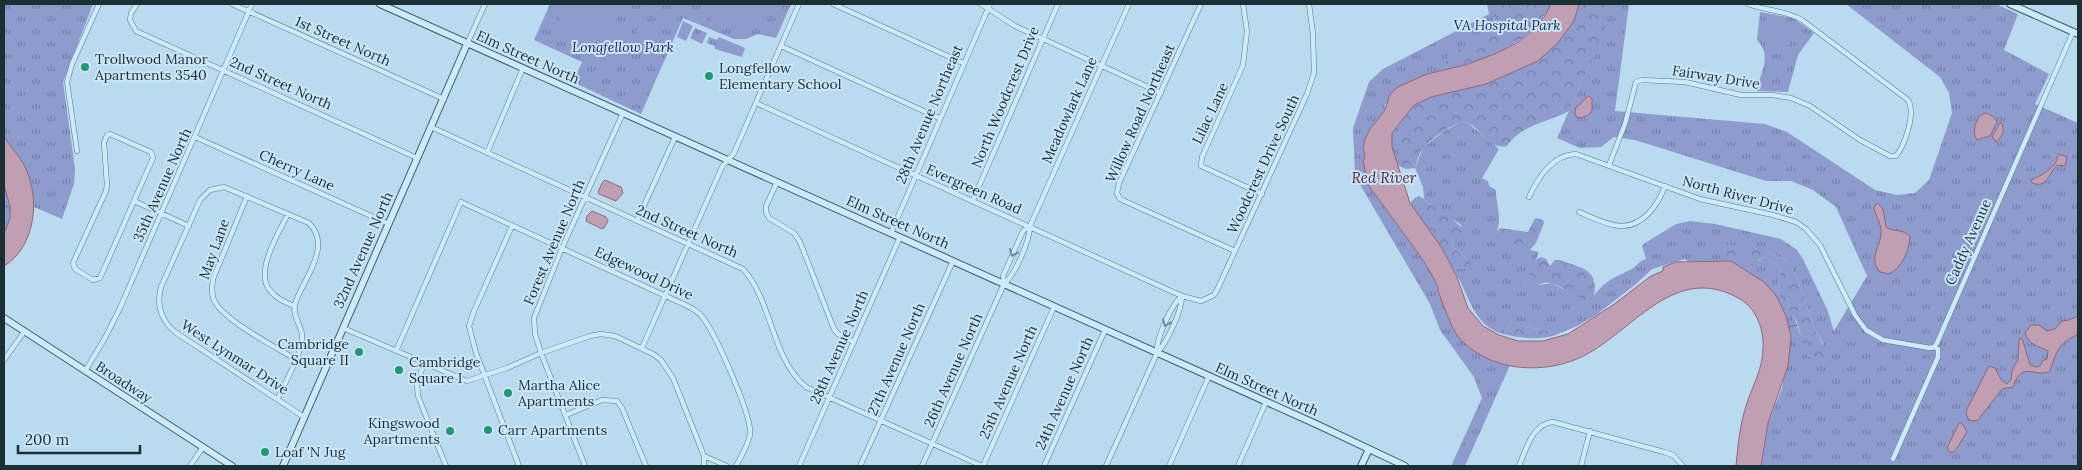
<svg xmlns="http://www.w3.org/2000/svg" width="2082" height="470" font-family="Lora,serif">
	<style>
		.grass { fill: url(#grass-tufts); fill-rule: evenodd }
		.forest { fill: url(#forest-crowns) }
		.garden { fill: #8e9bcd }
		.water { fill: #c09fb3; stroke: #8d677c }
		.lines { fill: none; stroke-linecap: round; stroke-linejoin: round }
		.stream { stroke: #8d677c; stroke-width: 1 }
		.street-casing { stroke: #547b87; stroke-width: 5.5 }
		.secondary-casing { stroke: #385f68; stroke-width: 8 }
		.street { stroke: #cde9fa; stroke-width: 4.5 }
		.secondary { stroke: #cde9fa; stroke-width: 6 }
		.oneway { stroke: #748c98 }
		.poi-dot { fill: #229872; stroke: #cae5f7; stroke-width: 2 }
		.labels { text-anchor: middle; stroke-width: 4; stroke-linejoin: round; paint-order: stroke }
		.park-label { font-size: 14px; font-style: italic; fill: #1f2252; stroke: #cae5f7 }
		.street-label { font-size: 14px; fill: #1a3035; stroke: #cae5f7 }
		.poi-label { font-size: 14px; fill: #1a3035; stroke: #cae5f7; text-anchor: start }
		.water-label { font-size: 15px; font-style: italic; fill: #552839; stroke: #cae5f7 }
	</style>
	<defs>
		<pattern id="grass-tufts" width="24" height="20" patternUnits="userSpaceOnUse" patternTransform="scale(1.25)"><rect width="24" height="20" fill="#8e9bcd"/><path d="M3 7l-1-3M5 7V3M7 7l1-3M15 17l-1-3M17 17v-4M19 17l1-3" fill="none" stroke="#737fa7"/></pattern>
		<pattern id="forest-crowns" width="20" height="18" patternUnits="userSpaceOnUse" patternTransform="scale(1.25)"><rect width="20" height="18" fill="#8e9bcd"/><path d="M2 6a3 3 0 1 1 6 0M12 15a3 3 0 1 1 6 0" fill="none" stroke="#737fa7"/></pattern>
	</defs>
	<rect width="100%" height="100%" fill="#badbef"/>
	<path class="grass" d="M4 4H93L63 82 75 169 74 184 62 219 34 207 32 187 24 165 4 137Z
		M550 4H791L776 38 758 34 746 39H734L683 18 641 114 573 82 582 62 534 40Z
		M1487 4H1551L1465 65 1427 74 1402 87 1385 105V110L1370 129 1365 155 1369 186 1423 260 1433 276 1451 322 1499 363 1510 365 1465 466H1451L1482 398 1474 377 1440 330 1430 304 1355 176 1353 128 1369 82 1383 69 1489 14Z
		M1602 4H1629L1615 111 1765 124 1787 132 1875 190 1897 195 1915 193 1929 180 1952 113 1949 93 1940 77 1846 4H1996L2018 14 2004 50 2049 74 2035 104 2078 123V466H1761L1768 423 1782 388 1791 337 1786 316 1777 297 1731 261H1687L1685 259 1652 269 1636 284 1596 315 1577 326 1553 336 1550 331 1533 328 1519 321H1512L1503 334C1472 326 1469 292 1453 269L1469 268 1468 260 1452 246 1453 239 1462 228 1460 224 1444 215 1424 199 1423 187 1415 168 1423 148 1444 131 1461 122 1468 123 1499 149 1482 178 1488 181 1489 186 1496 190C1496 205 1502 217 1497 231L1530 250 1539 252 1524 287 1552 283 1565 290 1594 295C1608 279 1612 279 1630 270 1637 267 1638 261 1646 259L1642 246 1645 243 1676 224 1690 221 1715 224 1781 239 1797 250 1803 259 1827 309 1834 331 1867 276 1836 207 1813 190 1791 181H1766L1635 140 1614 137 1601 147 1580 148 1557 138 1589 65ZM1766 251 1786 260 1796 275 1814 328 1824 345 1800 334C1796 318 1787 306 1777 293L1781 268 1765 257 1758 261 1754 260Z
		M1760 12 1793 18 1814 33 1798 55 1788 92 1757 91C1760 71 1773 57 1757 40Z
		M695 28 707 33 702 44 690 38Z
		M709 37 717 40 719 37 745 48 742 57 715 49V46L707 43Z"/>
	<path class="forest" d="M1495 4H1551C1528 47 1486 60 1441 70L1450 54 1489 35 1494 15Z
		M1579 4H1608V14L1602 41 1589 65 1569 111C1548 122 1521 125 1507 146 1489 150 1482 130 1468 123 1458 118 1428 141 1422 150 1418 155 1417 162 1415 168L1406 169 1397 165 1392 147V133L1414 105 1431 97 1486 84 1538 61 1574 21Z
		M4 185C12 200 13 220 4 234Z
		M1419 196C1425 200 1460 224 1462 228V232L1453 239 1452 246 1471 263 1472 266 1469 268 1453 269 1442 248 1410 203 1415 198Z
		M1536 218 1543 220 1544 223 1536 243 1530 250 1499 239 1496 236 1497 231 1500 228 1528 232 1534 220Z
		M1727 244 1766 251 1786 260 1796 275 1814 328 1827 352 1823 358 1815 360 1807 356 1797 322 1777 293 1781 268 1765 257 1757 261H1731L1723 258 1722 254Z
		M1541 257 1546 259 1550 266 1555 260H1560C1580 268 1599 268 1594 295L1586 300C1573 296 1562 286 1551 283 1542 280 1534 290 1524 287L1535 260Z
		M1512 321H1519L1533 328 1550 331 1553 336C1535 340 1520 338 1503 334Z"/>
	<path class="garden" d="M559 4 611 5 613 8 616 61C583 62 554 39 559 4Z
		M713 4H763L753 29 750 31 711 20Z
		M1773 14 1797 27 1798 31 1783 53 1775 50 1766 37 1768 21Z
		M683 21 693 26 686 41 677 37Z
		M656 29 657 45 638 47 636 30Z"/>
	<path class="water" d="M1551 4H1579L1574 21 1557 44 1538 61 1486 84 1431 97 1414 105 1392 133V147L1410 203 1442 248 1457 277 1468 308 1483 326 1499 335 1518 341H1543L1568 334 1613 305 1651 276 1663 271V267L1676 262 1731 261 1764 282 1777 297 1786 316 1791 337 1788 366 1768 423 1761 466H1736C1738 445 1740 423 1747 403 1753 385 1763 368 1763 348 1764 330 1757 309 1740 299 1680 264 1640 321 1594 350 1556 375 1497 375 1463 342 1452 333 1444 305 1438 291V287L1433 277 1423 260 1369 186 1363 162 1365 155 1363 148 1365 139 1370 129 1385 110 1390 94 1398 87 1427 74 1465 65 1495 54 1517 43 1534 29 1544 17Z
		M1589 96 1592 99V111C1589 116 1582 119 1576 117L1575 112 1576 107C1582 105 1583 98 1589 96Z
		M1986 113 1994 117 1997 122 1990 136 1977 140C1972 132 1975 124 1979 116Z
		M2001 122C2005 129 2003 137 1996 142L1992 136Z
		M4 137C10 146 19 155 24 165 41 196 36 247 4 266V234L10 218V206L4 185Z
		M2059 154 2067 157 2065 166 2057 165C2049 173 2047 189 2032 183L2031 180C2039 177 2051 170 2056 162 2057 159 2058 156 2059 154Z
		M605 180 621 187 623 193 616 201 599 194 598 192 602 183Z
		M1877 203 1883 209 1886 227C1894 233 1902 228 1910 236 1909 251 1903 267 1889 274L1880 272C1867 257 1882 246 1881 231 1881 222 1875 216 1874 208Z
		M592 211 606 217 608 221 604 228 602 229 586 221 587 216Z
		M2078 316 2077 335C2058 343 2056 353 2050 371 2036 379 2022 359 2013 387L2002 389 1978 420 1975 421 1969 420 1966 414 1967 409 1989 366 1995 368 2002 381 2007 384 2011 380 2012 371 2018 359 2019 339 2021 338 2023 341 2030 365 2037 367 2041 365 2042 361 2047 359 2048 351C2039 346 2029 346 2025 333L2031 325H2039L2047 331 2055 329 2062 321 2069 320Z
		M1959 423H1962L1967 432 1955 451 1951 453 1947 448Z"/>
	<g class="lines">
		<path class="stream" d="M1788 327 1797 325"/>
		<defs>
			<path id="street" d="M137 4 131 13 130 20 136 31 417 158
				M232 4 444 99
				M833 4 963 63
				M981 4 1015 26 1161 93
				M1201 4 1119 183 1117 193 1120 199 1235 251
				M1243 4 1247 31 1243 65 1202 157 1201 166 1262 194
				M467 44 485 4
				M781 46 939 118
				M756 103 1182 296 1201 301 1214 295 1218 288 1307 94 1314 73 1313 34 1309 4
				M431 127 743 269C773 302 771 358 806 387L982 466
				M110 134 151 152 153 158 100 278 93 280 75 269 73 263 106 191 107 185 104 143 107 135Z
				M195 137 389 224
				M77 151 67 82 72 64 99 4
				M487 153 523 68
				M1609 165 1625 124 1636 82 1642 80 1685 82 1741 95H1772L1791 98 1810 106 1860 140 1890 156H1896C1905 145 1916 113 1908 100L1802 20C1785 10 1766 11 1748 4
				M777 182 766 206V212L769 218 794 233 800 242 834 329 838 334 854 342
				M247 196 213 279C212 287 211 296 215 302 225 321 276 347 295 359
				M1529 197C1538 178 1552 155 1576 154L1700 199 1773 215 1796 222 1806 229 1820 245 1855 315 1866 330 1883 340 1930 348 1934 347
				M973 200 1058 4
				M134 201 189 226
				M1579 212C1591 217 1606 225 1620 226 1643 227 1658 205 1665 186
				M288 214C279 232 255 271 269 289 275 298 285 302 294 306
				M637 221 675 137
				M512 226 474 311 469 326 476 353 519 466
				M891 233 990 4
				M1004 284 1003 276 1023 231 1030 226
				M343 328 467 381 507 368 541 353 590 336 601 334 615 336 653 354 661 360 673 378 704 456 727 466
				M1934 347 1937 343 2073 32
				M642 348 722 167 734 153 799 4
				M396 351 461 202 681 303C689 307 698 310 703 318 715 333 753 417 750 435 748 445 741 457 736 466
				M1157 353C1156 338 1171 305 1182 296
				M4 360 24 332
				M424 363 417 384 418 396 446 466
				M85 371 105 338 120 308 252 4
				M278 398C285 382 304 351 302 334 300 324 292 314 295 304 303 279 333 247 309 223L224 187 210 190 200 200 161 287C156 306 161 320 175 332L304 417
				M566 415 602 400 617 401 622 408 646 466
				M704 456V466
				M1893 459 1938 357V349L1934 347
				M190 466 203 447
				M585 466 541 353 535 334 534 318 562 248 623 113
				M799 466 900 237
				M860 466 953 261
				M922 466 1004 284C1015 275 1030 240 1030 226L1129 4
				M983 466 1054 307
				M1044 466 1105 330
				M1106 466 1157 353C1167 342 1182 311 1182 296
				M1169 466 1209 376
				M1238 466 1266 402
				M1519 466C1526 450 1532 424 1553 422L1664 452 1673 455 1683 466
				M1581 466 1590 431"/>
			<path id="secondary" d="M380 4 1316 424 1405 466
				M2010 4 2078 34
				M4 318 232 466
				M283 466 467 44
				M1361 466 1369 449"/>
		</defs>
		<use href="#street" class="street-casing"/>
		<use href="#secondary" class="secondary-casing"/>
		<use href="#street" class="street"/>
		<use href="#secondary" class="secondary"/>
	</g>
	<defs><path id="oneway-chevron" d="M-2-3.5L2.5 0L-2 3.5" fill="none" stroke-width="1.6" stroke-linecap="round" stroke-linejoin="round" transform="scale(1.25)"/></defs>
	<g class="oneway">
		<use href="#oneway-chevron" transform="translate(1013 253) rotate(114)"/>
		<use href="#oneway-chevron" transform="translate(1166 323) rotate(114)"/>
	</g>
	<g class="poi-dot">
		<circle cx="85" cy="67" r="5"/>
		<circle cx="709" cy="76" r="5"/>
		<circle cx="359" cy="352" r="5"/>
		<circle cx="399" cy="370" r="5"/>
		<circle cx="508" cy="393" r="5"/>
		<circle cx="488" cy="430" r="5"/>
		<circle cx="450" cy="431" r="5"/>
		<circle cx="265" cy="452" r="5"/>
	</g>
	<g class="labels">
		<g class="park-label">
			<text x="1507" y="30">VA Hospital Park</text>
			<text x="623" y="52">Longfellow Park</text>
		</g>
		<g class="street-label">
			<text transform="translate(343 41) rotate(24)" y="5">1st Street North</text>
			<text transform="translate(528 57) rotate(24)" y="5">Elm Street North</text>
			<text transform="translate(1716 77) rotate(9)" y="5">Fairway Drive</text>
			<text transform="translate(281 83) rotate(24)" y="5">2nd Street North</text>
			<text transform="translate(1005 97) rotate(-67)" y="5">North Woodcrest Drive</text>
			<text transform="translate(1069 110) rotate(-66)" y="5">Meadowlark Lane</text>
			<text transform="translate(1140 113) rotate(-66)" y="5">Willow Road Northeast</text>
			<text transform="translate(1210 113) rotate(-65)" y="5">Lilac Lane</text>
			<text transform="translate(929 114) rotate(-67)" y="5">28th Avenue Northeast</text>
			<text transform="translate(1263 164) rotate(-65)" y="5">Woodcrest Drive South</text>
			<text transform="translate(297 170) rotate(24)" y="5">Cherry Lane</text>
			<text transform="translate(162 185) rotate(-66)" y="5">35th Avenue North</text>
			<text transform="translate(974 189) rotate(24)" y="5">Evergreen Road</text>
			<text transform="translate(1738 195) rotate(15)" y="5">North River Drive</text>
			<text transform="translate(898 222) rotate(24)" y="5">Elm Street North</text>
			<text transform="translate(687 231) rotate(24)" y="5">2nd Street North</text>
			<text transform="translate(554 242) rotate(-67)" y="5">Forest Avenue North</text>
			<text transform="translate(1968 242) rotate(-66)" y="5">Caddy Avenue</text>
			<text transform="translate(214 249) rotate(-70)" y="5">May Lane</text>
			<text transform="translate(363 250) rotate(-66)" y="5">32nd Avenue North</text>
			<text transform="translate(644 273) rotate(25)" y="5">Edgewood Drive</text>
			<text transform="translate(839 347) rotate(-66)" y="5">28th Avenue North</text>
			<text transform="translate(235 357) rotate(33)" y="5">West Lynmar Drive</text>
			<text transform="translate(896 359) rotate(-66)" y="5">27th Avenue North</text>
			<text transform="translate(953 370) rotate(-66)" y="5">26th Avenue North</text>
			<text transform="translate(124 382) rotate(33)" y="5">Broadway</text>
			<text transform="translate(1008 382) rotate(-66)" y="5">25th Avenue North</text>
			<text transform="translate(1267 389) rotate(24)" y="5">Elm Street North</text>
			<text transform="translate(1064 393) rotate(-66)" y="5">24th Avenue North</text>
		</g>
		<g class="poi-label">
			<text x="95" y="64">Trollwood Manor<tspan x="95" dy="16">Apartments 3540</tspan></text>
			<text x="719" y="73">Longfellow<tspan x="719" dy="16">Elementary School</tspan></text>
			<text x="349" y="349" text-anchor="end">Cambridge<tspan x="349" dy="16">Square II</tspan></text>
			<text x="409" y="367">Cambridge<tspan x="409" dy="16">Square I</tspan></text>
			<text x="518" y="390">Martha Alice<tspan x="518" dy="16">Apartments</tspan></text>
			<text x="440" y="428" text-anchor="end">Kingswood<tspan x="440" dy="16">Apartments</tspan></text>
			<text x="498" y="435">Carr Apartments</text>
			<text x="275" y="457">Loaf 'N Jug</text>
		</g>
		<g class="water-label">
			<text x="1384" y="183">Red River</text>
		</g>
	</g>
	<rect width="2082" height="470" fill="none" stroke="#1a3035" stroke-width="10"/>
	<path d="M18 445v8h122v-8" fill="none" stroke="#1a3035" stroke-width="2.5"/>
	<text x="25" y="445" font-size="15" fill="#1a3035" stroke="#cae5f7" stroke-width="4" paint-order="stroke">200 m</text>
</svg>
